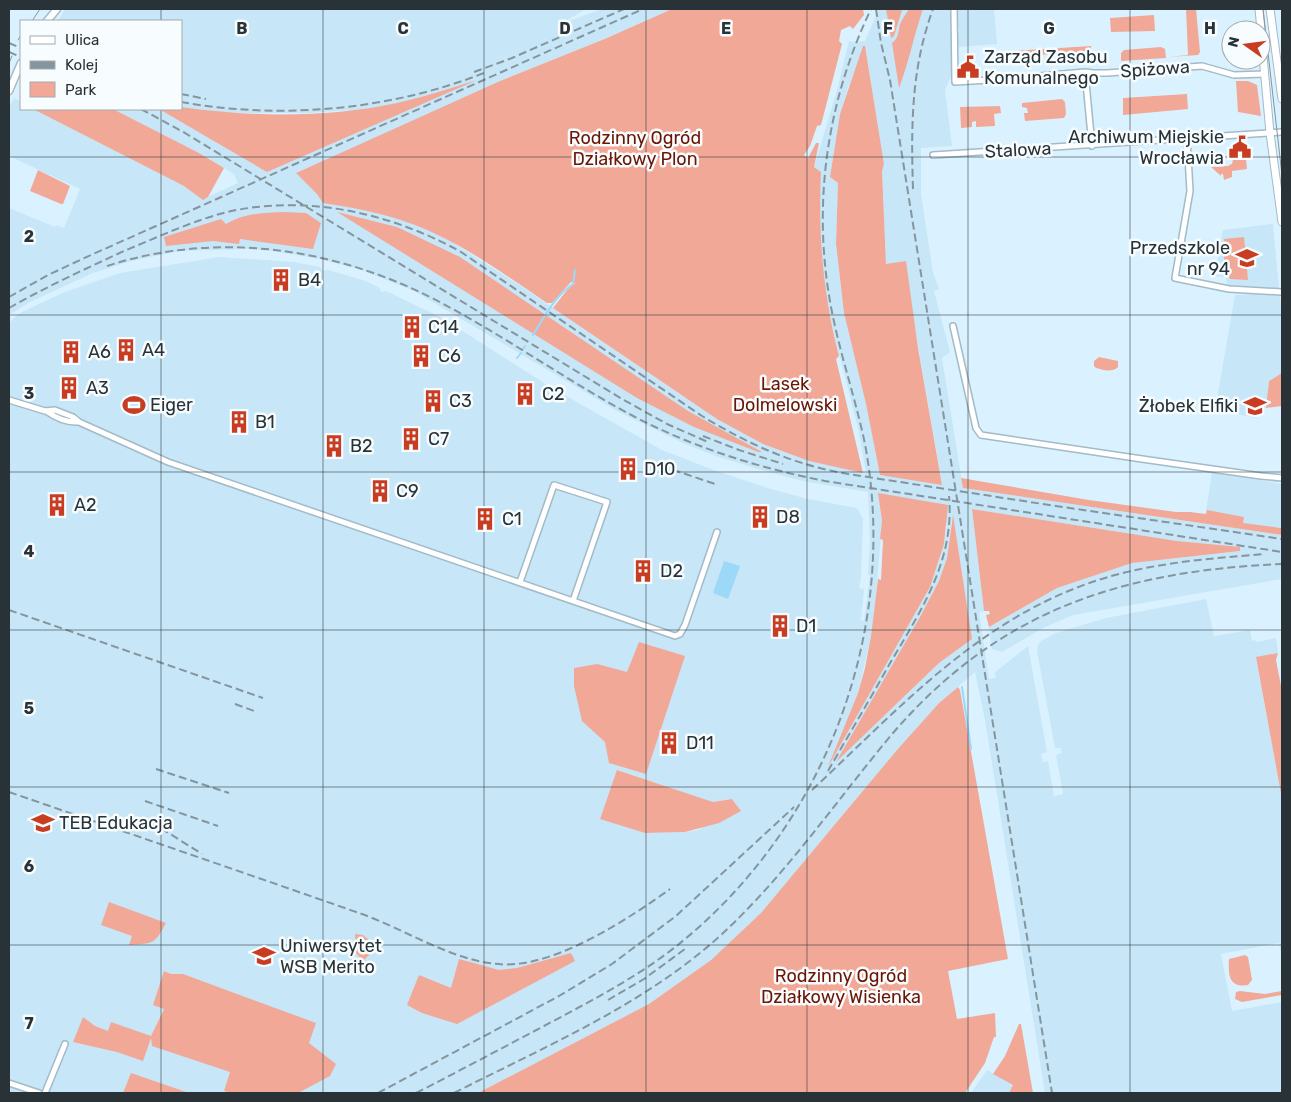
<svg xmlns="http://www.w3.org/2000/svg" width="1291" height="1102" font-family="Rubik,sans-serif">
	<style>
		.built { fill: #c7e6f7; fill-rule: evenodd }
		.green { fill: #f2a897 }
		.water { fill: #9cd8f8 }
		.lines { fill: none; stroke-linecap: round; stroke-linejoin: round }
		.stream { stroke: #9cd8f8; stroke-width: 2 }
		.minor-casing { stroke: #a3bac7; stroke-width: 8 }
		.tertiary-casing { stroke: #a3bac7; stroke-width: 9 }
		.secondary-casing { stroke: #a3bac7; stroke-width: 9 }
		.minor { stroke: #fff; stroke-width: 5 }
		.tertiary { stroke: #fff; stroke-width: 6 }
		.secondary { stroke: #fff; stroke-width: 7 }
		.tram { stroke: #85959e; stroke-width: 1 }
		.rail { stroke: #85959e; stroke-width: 2; stroke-dasharray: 8 4; stroke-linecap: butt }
		.grid { fill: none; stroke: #293237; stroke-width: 1; stroke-opacity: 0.55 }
		.labels { text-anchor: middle; stroke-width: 5; stroke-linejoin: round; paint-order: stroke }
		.poi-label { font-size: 18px; fill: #293237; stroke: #f7fcfe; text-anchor: start }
		.street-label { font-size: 18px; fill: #293237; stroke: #f7fcfe }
		.park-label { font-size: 18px; fill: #6d1503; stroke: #f7fcfe }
		.grid-label { font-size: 16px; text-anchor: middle; font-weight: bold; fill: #293237; stroke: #f7fcfe; stroke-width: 5; stroke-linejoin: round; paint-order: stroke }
	</style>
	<rect width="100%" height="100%" fill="#daf2ff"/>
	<path class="built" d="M65 9H586L561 24 602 9H672L607 38 500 81 296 173 392 208 444 237 524 288 684 397 763 444 809 461 866 473 859 432 835 338 825 290 820 249 819 209 821 172 814 167 838 87 849 41 853 42 865 41 879 9H952V74L945 90 952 146 921 148V194L933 272 939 289 934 291 950 352 942 358 963 488 1282 535V579L1073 615 1043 628 1002 652 992 649 989 627 1057 588 1132 563 1240 551V548L1177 541 972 509 984 611 979 612 989 679 996 678 995 672 1028 646 1047 752 1041 754 1043 762 1048 761 1054 796 1063 794 1056 755 1062 753 1061 748H1055L1037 651 1038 645 1041 641 1056 633 1106 618 1206 599 1214 636 1250 630 1252 641 1256 640 1257 642 1276 638 1278 653 1256 658 1282 799V864H1281L1282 958 1279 943 1221 954 1232 1011 1282 1002V1093H1045L985 720 975 672 939 703 897 750 761 913 711 960 649 1004 478 1093H289L183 974H171L165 971 154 1005 164 1008 151 1036 231 1072 224 1091 230 1093H9V323L18 314 62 293 120 273 219 257 294 262 320 267 323 271 328 270 366 281 380 288 381 292 386 291 442 318 552 388 662 450 719 472 771 489 808 499 857 508 863 519 861 578 859 588 864 589 861 620 864 621 870 576 868 575 870 542 868 492 803 481 761 470 716 456 683 443 617 411 414 291 359 269 320 259 273 251 246 249 180 251 131 261 93 273 30 302 9 315V208L55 227 56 225 64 228 80 189 9 156V107L14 98 21 102V109H33L184 186 203 199 238 183 234 174 199 153 113 109H181V21H58ZM865 46 884 164 882 171 886 264 912 310 942 484 880 475 866 404 844 313 836 246 838 183 830 177 840 114 849 85ZM350 110 273 166 231 113H309ZM285 212 321 223 313 248 260 214ZM878 494 947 525 944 544 930 587 832 760 858 693 871 636 876 596 882 521ZM952 518 972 639 939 663 838 760 920 617 939 581 947 558ZM618 770 713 802 732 799 699 830 685 832 645 833 600 818Z
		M957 9H994L997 44 958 47 957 33 959 31V28L956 27Z
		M1273 224 1279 289 1227 285 1226 277 1215 276 1223 230Z
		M1254 294 1280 295 1282 319V373L1269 381 1266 408H1258L1257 418 1215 410 1235 295Z
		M1212 472 1282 484V527L1267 528 1205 518Z
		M987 1070 1013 1085 1009 1093H971Z"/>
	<path class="green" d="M672 9H863L864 15 853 29 850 26 841 30 839 41 842 44 821 125 817 126 810 146 804 155 808 158 816 143H819L814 167 821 172C818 235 823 294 839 356L836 359 863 473 809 461 763 444 717 419 553 308 567 290 575 283 571 282 552 303H547C514 281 480 256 444 238 406 218 365 209 323 203L317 194 296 173 500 81 607 38Z
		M886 9H901L902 10 894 36 891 38Z
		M909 9H923C914 35 909 62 899 88L892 43C899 38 898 32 900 24 902 19 906 14 909 9Z
		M1186 9H1196L1200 52 1198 55 1169 57 1188 55Z
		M1154 15 1155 31 1111 32 1110 18Z
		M863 46H865L884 164 882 171 886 264 906 261 918 348 942 485 880 475 866 404 844 313 836 244 838 183 830 177 840 114Z
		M1091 46V51L1012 57 1011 51Z
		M1161 47 1165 49 1166 58 1121 61V53L1124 50Z
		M477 80 267 172 159 109H181V107C251 117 327 118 397 103 424 97 451 88 477 80Z
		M1236 81H1248L1257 85 1261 116 1238 112Z
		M1187 94 1188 109 1123 115V98Z
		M1062 99 1065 102 1066 114 1064 118 1025 121 1024 113H1028L1027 108 1022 107V103Z
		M1000 106 1001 113 994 114 995 126 976 127V121L972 122V127L961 128 960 107Z
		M33 109H113L199 153 224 168 208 197 203 200 184 186Z
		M1234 155H1242V159H1246L1247 169 1232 171V177L1224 180 1223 174H1221V176L1211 167 1229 166V165L1232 164Z
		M38 170 70 186 63 204H61L30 191Z
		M285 212 306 213 321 223 313 249 240 239 239 244 213 241 166 246 164 237 221 219 226 224C244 213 264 213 285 212Z
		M337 212 397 227 460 257 688 411 762 452H758L694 427 637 398Z
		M1244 237 1248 280 1230 279 1224 267V239Z
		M1099 357 1118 361V367C1112 373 1103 370 1096 368L1094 366V361Z
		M1282 373V406L1266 408 1269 381Z
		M961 478 1089 500 1176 512H1190L1206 514 1207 510 1244 517 1243 523 1282 528V535L963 488Z
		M878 493 948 505 944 544 930 587 828 767 858 693 865 668 871 636 878 579 881 580 883 540 880 539 882 521Z
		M972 509 1177 541 1240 547V551L1132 563 1057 588 989 627 986 615 990 614 989 611H984Z
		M953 515 972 639 939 663 836 762 920 617 939 581 947 558Z
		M639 642 685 656 646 774 609 763 605 742 582 721 574 686V668L597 664 627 672Z
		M1278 653 1276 660 1282 691V799L1256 657Z
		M958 687 960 690 1008 959 948 971 957 1019 995 1013 996 1037H994L985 1063 965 1093H478L649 1004 711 960 761 913 897 750 939 703Z
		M617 770 713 802 732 799 741 811 719 823 685 832 645 833 600 819Z
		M109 902 166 923C154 945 154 943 129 945L132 936 101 925Z
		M355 934 363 935 376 946 375 949 363 961 356 953Z
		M571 953 575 961 457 1024 422 1013 407 1005 419 975 451 988 459 959 499 970 517 968Z
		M1245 955 1248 957 1252 980 1248 985C1229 988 1228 975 1229 959Z
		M164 971 171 974H183L316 1023 309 1043 336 1064 330 1076 298 1093H230L224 1091 230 1072 152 1046 151 1038 143 1061 117 1052 73 1042 83 1017 95 1026 108 1031 111 1022 151 1036 164 1009 153 1005Z
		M1240 991 1265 994 1282 991V995L1242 1002 1235 999 1236 992Z
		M1019 1024H1021L1033 1093H1009L1013 1085 993 1074 1005 1056Z
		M131 1073 189 1093H123Z"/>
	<path class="water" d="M724 561 740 566 728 599 713 593Z"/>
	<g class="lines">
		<path class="stream" d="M533 335C544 317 555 296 573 284L575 270
			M523 349 525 346
			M517 358 521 353
			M962 687 971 749"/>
		<defs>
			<path id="minor" d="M954 9 955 82 1006 79 1085 72 1093 73H1107L1202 66 1234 75 1265 74
				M1085 72 1092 146
				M1187 139 1190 191 1175 278 1229 289 1282 292
				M933 155 1282 132
				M953 326 976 428 981 435 1142 459 1261 476 1282 478
				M9 400 45 411 55 410 73 417 79 422 168 462 675 636 680 634 685 625 717 532
				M46 411C56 418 67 423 79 422
				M520 582 554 485 607 502 573 601
				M9 1083 39 1093
				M45 1093 65 1044"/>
			<path id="tertiary" d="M47 21 57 9
				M9 91 21 63"/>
			<path id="secondary" d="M1259 9 1261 30
				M1270 9 1282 99
				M1261 34 1270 133 1282 222"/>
		</defs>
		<use href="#minor" class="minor-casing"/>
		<use href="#tertiary" class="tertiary-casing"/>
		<use href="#secondary" class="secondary-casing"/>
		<use href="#minor" class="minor"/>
		<use href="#tertiary" class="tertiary"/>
		<use href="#secondary" class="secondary"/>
		<path class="tram" d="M1263 9 1282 175
			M32 21 40 9
			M18 40 21 35
			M9 63 12 56"/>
		<path class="rail" d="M876 9 881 43 890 80 1052 1093
			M9 43 21 48
			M9 52 21 57
			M474 72 512 58 624 9
			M181 94 206 99
			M181 102C281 120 390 110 484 73
			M141 109 185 133 622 399 667 424 708 442
			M913 189C911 126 911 69 933 9
			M107 266C215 231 330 247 430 297 501 333 565 380 635 417 695 448 759 468 825 481L1282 552
			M9 297 48 275 91 255 643 9
			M9 308C46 287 85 269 124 251 158 237 192 221 227 212 307 194 391 213 461 252L702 416C748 444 794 465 848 474L1056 506 1282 539
			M703 436 739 450 783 464
			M650 462 715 484
			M9 610 263 698
			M235 704 257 712
			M156 769 229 793
			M828 771C848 736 869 701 889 665 920 612 955 561 949 496
			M812 790C905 703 987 610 1115 575 1164 562 1214 558 1265 554
			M9 792C125 832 242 872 359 913 406 929 464 969 515 964 565 960 630 918 670 889
			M145 801 218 826
			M139 819 159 827 202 854
			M608 1000 644 979 685 949
			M378 1093 559 996 612 964 676 916 794 807
			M416 1093C459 1071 502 1048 544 1026 589 1002 634 979 674 948 824 830 900 633 865 444 856 401 842 360 833 317 811 212 825 105 871 9
			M454 1093C546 1046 644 1005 721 935 786 875 836 801 893 733 1000 609 1123 571 1282 564"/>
	</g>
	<path class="grid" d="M161 9V21M323 9V1093M484 9V1093M646 9V1093M807 9V1093M968 9V1093M1130 9V1093M161 109V1093M9 157H1282M9 315H1282M9 472H1282M9 630H1282M9 787H1282M9 945H1282"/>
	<defs>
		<symbol id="civic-bare" viewBox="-9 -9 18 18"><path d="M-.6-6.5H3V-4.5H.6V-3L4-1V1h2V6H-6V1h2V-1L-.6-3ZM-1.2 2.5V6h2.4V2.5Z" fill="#c83d22" stroke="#f7fcfe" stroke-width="2.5" paint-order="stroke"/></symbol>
		<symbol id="school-bare" viewBox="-9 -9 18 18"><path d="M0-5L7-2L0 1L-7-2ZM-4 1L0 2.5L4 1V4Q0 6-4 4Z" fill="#c83d22" stroke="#f7fcfe" stroke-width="2.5" paint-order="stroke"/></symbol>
		<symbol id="building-bare" viewBox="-9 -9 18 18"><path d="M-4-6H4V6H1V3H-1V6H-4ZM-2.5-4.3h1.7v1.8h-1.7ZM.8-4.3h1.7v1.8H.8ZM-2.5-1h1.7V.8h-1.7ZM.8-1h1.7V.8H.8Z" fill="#c83d22" stroke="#f7fcfe" stroke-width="2.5" paint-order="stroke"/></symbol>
		<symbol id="stadium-bare" viewBox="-9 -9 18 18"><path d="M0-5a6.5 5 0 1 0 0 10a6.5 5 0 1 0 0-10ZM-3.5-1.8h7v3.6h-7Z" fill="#c83d22" stroke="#f7fcfe" stroke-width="2.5" paint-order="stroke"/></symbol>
		<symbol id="university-bare" viewBox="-9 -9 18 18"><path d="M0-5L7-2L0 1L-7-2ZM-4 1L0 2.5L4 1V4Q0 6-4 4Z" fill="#c83d22" stroke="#f7fcfe" stroke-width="2.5" paint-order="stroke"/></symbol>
	</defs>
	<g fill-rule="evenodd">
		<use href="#civic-bare" x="952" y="51" width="32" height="32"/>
		<use href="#civic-bare" x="1224" y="131" width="32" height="32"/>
		<use href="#school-bare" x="1231" y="242" width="32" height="32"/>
		<use href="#building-bare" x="265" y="264" width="32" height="32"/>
		<use href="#building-bare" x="396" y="311" width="32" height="32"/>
		<use href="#building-bare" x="110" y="334" width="32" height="32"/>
		<use href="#building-bare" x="55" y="336" width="32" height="32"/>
		<use href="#building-bare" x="405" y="340" width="32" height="32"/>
		<use href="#building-bare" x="53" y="372" width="32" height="32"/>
		<use href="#building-bare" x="509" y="378" width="32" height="32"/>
		<use href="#building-bare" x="417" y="385" width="32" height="32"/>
		<use href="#stadium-bare" x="118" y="389" width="32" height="32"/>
		<use href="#school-bare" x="1239" y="390" width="32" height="32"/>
		<use href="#building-bare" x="223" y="406" width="32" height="32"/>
		<use href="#building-bare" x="395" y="423" width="32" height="32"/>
		<use href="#building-bare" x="318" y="430" width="32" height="32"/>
		<use href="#building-bare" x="612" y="453" width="32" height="32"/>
		<use href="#building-bare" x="364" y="475" width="32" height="32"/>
		<use href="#building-bare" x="41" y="489" width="32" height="32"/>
		<use href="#building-bare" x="744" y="501" width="32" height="32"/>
		<use href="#building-bare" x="469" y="503" width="32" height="32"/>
		<use href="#building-bare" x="627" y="555" width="32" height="32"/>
		<use href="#building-bare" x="764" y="610" width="32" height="32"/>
		<use href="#building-bare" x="653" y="727" width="32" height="32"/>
		<use href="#school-bare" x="27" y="807" width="32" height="32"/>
		<use href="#university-bare" x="248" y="940" width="32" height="32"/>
	</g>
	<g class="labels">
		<g class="poi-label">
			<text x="984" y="63">Zarząd Zasobu<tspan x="984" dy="21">Komunalnego</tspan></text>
			<text x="1224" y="143" text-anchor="end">Archiwum Miejskie<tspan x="1224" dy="21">Wrocławia</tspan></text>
			<text x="1230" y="254" text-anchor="end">Przedszkole<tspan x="1230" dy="21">nr 94</tspan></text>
			<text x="298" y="286">B4</text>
			<text x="428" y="333">C14</text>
			<text x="142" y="356">A4</text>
			<text x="88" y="358">A6</text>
			<text x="438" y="362">C6</text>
			<text x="86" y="394">A3</text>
			<text x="542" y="400">C2</text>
			<text x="449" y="407">C3</text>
			<text x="150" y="411">Eiger</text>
			<text x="1238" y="412" text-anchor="end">Żłobek Elfiki</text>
			<text x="255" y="428">B1</text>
			<text x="428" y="445">C7</text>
			<text x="350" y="452">B2</text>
			<text x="644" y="475">D10</text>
			<text x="396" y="497">C9</text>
			<text x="74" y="511">A2</text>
			<text x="776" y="523">D8</text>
			<text x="502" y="525">C1</text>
			<text x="660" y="577">D2</text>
			<text x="796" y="632">D1</text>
			<text x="686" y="749">D11</text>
			<text x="59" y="829">TEB Edukacja</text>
			<text x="280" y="952">Uniwersytet<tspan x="280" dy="21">WSB Merito</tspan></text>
		</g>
		<g class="street-label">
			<text transform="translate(1155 69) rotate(-4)" y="6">Spiżowa</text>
			<text transform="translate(1018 150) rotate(-3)" y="6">Stalowa</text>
		</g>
		<g class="park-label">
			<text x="635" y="144">Rodzinny Ogród<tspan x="635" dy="21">Działkowy Plon</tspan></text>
			<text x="785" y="390">Lasek<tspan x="785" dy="21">Dolmelowski</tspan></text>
			<text x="841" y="982">Rodzinny Ogród<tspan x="841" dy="21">Działkowy Wisienka</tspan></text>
		</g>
	</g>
	<g class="grid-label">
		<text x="242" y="34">B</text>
		<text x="403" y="34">C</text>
		<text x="565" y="34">D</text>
		<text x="726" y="34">E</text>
		<text x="888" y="34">F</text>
		<text x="1049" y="34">G</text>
		<text x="1210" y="34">H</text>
		<text x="29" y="242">2</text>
		<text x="29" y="399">3</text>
		<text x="29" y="557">4</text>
		<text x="29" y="714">5</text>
		<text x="29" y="872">6</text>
		<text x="29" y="1029">7</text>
	</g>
	<rect width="1291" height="1102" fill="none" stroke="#293237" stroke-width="20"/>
	<rect x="20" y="20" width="162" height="90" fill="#f7fcfe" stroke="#a5abae"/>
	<rect x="30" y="36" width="25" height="8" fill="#ffffff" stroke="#a5abae"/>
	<text x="65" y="45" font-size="15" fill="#293237">Ulica</text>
	<rect x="30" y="61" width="25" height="8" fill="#85959e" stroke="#a5abae"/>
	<text x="65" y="70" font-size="15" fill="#293237">Kolej</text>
	<rect x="30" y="82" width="25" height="15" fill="#f2a897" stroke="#a5abae"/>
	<text x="65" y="95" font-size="15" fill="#293237">Park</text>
	<g transform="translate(1246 45) rotate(284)"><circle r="24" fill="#f7fcfe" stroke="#a5abae"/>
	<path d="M0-4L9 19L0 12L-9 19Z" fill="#c83d22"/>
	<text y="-8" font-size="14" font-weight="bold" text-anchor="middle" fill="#293237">N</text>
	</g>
</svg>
